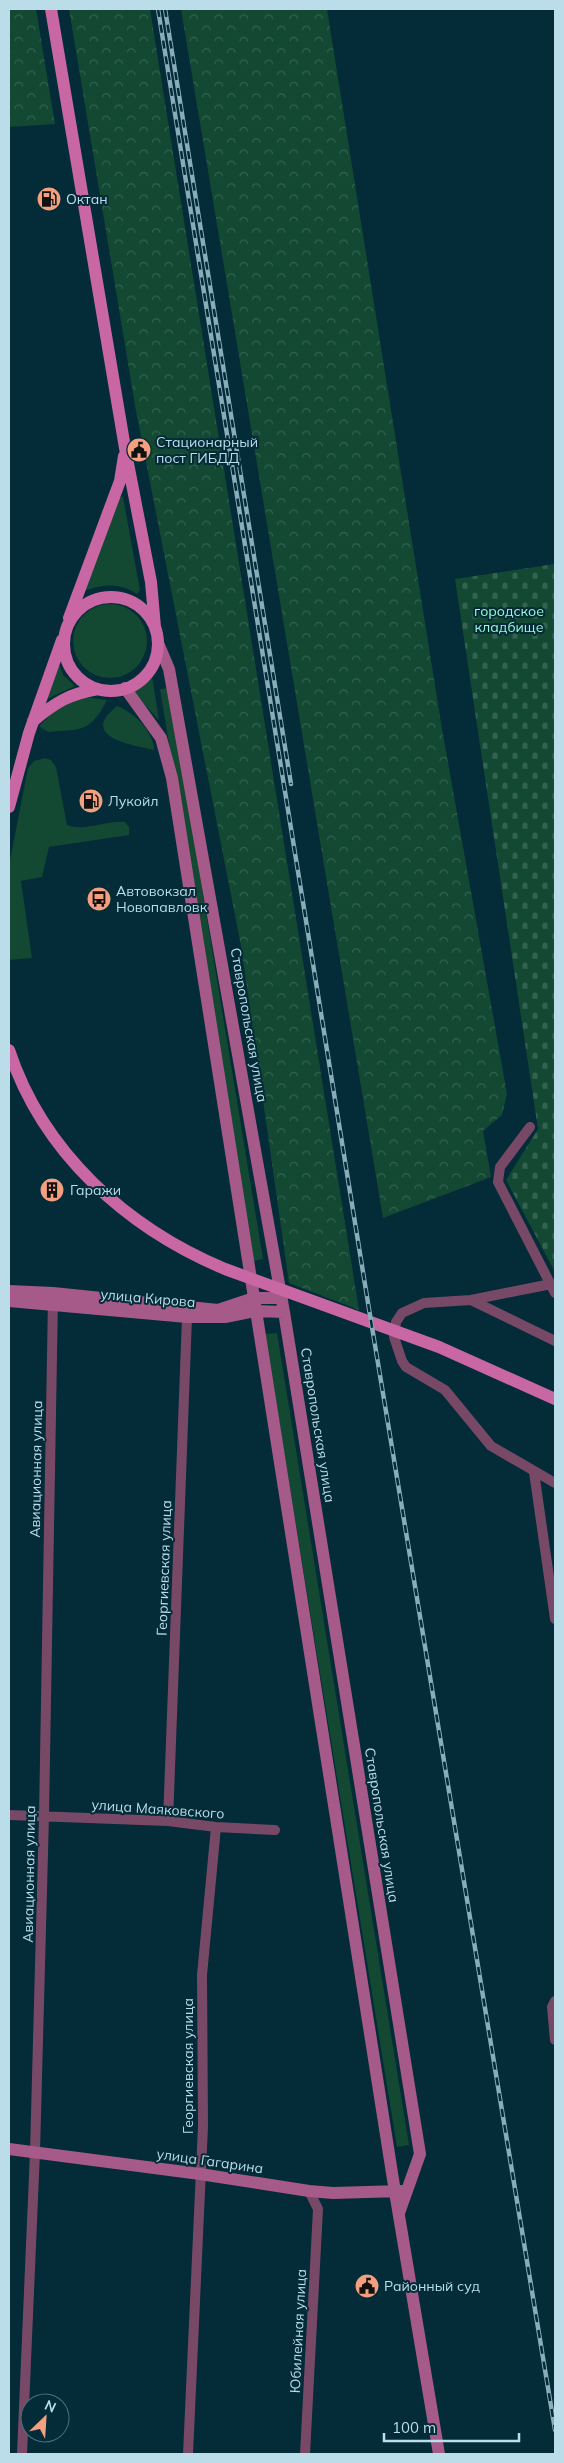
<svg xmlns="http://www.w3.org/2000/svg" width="564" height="2463" font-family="Mulish,sans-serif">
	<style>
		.green { fill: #134833 }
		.forest { fill: url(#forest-crowns) }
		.cemetery { fill: url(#cemetery-stones) }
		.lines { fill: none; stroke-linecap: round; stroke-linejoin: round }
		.street { stroke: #784966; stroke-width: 10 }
		.secondary { stroke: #a55a89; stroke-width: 12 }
		.primary { stroke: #c867a4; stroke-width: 12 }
		.rail-casing { stroke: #88acb9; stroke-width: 4.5 }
		.rail { stroke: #032b38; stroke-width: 2.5; stroke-dasharray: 8; stroke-linecap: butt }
		.labels { text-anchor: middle; stroke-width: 4; stroke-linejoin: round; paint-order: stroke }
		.poi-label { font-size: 14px; fill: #bbddea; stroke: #032b38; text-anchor: start }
		.park-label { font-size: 14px; fill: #9afacd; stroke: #032b38 }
		.street-label { font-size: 14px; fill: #bbddea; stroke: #032b38 }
	</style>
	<defs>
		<pattern id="forest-crowns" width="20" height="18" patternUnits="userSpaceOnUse" patternTransform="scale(1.25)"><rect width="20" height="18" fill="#134833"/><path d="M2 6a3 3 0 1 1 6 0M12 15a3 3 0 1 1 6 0" fill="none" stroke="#336251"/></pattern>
		<pattern id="cemetery-stones" width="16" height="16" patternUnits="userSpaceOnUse" patternTransform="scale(1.25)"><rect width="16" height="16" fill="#134833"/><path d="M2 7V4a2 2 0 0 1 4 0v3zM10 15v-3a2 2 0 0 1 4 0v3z" fill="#336251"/></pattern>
	</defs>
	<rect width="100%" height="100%" fill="#032b38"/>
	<path class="green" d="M118 497H123L140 590 137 594C119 583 106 584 87 590L84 587Z
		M73 641a37 37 0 1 1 74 0a37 37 0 1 1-74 0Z
		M59 664 63 675 75 686 45 700Z
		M152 676 159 720 145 705 131 693Z
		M169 688 263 1259 254 1261 160 689Z
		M85 697 107 700C90 733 82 729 48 732L39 726 59 707Z
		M117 706C134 712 154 732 154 750 131 745 78 737 117 706Z
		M45 758 51 760 56 767 67 825C85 832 106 820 125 822L129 827V835L49 847 42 877 21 881 32 958 9 960V865L28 768 34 761Z
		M277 1333 409 2145 397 2147 265 1334Z"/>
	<path class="forest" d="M9 9H36L55 124 9 127Z
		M69 9H150L359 1310 289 1283 241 946 136 411Z
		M181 9H327L441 723 507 1094 502 1115 483 1131 491 1177 383 1218Z"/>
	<path class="cemetery" d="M555 564V1272L506 1180 538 1129 455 579Z"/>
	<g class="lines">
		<path class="street" d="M530 1127 500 1167 498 1182 555 1293
			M551 1284 471 1300 424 1303 402 1313 396 1322 394 1337 402 1361 406 1367 445 1390 491 1446 555 1483
			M471 1300 555 1341
			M534 1472 555 1619
			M9 1815 168 1821 216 1827 275 1830
			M168 1821 187 1317
			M555 2001 552 2007 555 2040
			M22 2454 35 2152 44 1816 53 1298
			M188 2454 203 2126 202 1975 216 1827
			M305 2454 318 2209 309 2191"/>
		<path class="secondary" d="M158 643 169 669 284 1312 420 2154 399 2213
			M125 688 161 738 172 778 395 2192 439 2454
			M9 1291 53 1293 218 1310 254 1298H282
			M9 1301 187 1317H225L256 1311 284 1312
			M9 2149 200 2174 309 2191 333 2193 401 2191"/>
		<path class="primary" d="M51 9 125 448 151 582 155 627
			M64 644a47 47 0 1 1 94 0a47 47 0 1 1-94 0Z
			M69 618 120 481 124 456
			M33 721C56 702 69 694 98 689
			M9 807 29 733 62 640
			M9 1050C43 1153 127 1228 225 1269L439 1347 555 1399"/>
		<defs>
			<path id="rail" d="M158 9 369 1309 555 2430
				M165 9 291 784"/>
		</defs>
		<use href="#rail" class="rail-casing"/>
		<use href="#rail" class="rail"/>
	</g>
	<defs>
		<symbol id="fuel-disc" viewBox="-11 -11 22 22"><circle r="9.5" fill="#f2a07f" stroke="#032b38"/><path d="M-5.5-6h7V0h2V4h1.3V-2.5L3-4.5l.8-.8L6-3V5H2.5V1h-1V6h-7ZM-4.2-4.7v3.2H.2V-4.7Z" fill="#111"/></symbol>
		<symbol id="civic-disc" viewBox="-11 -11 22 22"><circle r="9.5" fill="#f2a07f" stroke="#032b38"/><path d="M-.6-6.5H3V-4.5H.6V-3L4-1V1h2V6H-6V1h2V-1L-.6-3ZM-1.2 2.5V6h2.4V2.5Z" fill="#111"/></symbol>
		<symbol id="bus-disc" viewBox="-11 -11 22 22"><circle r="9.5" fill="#f2a07f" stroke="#032b38"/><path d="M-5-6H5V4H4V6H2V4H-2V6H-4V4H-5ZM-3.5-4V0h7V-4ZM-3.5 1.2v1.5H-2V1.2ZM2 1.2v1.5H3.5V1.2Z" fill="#111"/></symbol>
		<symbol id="building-disc" viewBox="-11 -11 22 22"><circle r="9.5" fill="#f2a07f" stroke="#032b38"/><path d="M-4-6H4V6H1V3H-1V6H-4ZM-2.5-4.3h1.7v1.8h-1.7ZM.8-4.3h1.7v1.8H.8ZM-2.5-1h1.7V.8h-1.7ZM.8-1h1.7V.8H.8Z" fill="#111"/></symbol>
	</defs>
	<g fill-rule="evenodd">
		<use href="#fuel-disc" x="35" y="185" width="28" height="28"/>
		<use href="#civic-disc" x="125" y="436" width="28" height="28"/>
		<use href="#fuel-disc" x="77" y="787" width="28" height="28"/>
		<use href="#bus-disc" x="85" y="885" width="28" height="28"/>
		<use href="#building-disc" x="38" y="1176" width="28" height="28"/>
		<use href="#civic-disc" x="353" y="2272" width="28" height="28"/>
	</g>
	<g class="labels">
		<g class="poi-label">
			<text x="66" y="204">Октан</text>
			<text x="156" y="447">Стационарный<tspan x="156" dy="16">пост ГИБДД</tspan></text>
			<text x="108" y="806">Лукойл</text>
			<text x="116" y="896">Автовокзал<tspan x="116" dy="16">Новопавловк</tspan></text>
			<text x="70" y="1195">Гаражи</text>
			<text x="384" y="2291">Районный суд</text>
		</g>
		<g class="park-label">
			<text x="509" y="616">городское<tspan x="509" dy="16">кладбище</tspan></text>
		</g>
		<g class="street-label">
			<text transform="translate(249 1025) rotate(80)" y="5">Ставропольская улица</text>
			<text transform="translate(148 1298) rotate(5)" y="5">улица Кирова</text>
			<text transform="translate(318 1425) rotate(81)" y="5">Ставропольская улица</text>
			<text transform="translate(36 1469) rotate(-89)" y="5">Авиационная улица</text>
			<text transform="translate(164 1568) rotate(-88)" y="5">Георгиевская улица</text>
			<text transform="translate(158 1809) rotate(4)" y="5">улица Маяковского</text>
			<text transform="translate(382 1825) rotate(81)" y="5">Ставропольская улица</text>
			<text transform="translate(29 1874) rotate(-89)" y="5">Авиационная улица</text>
			<text transform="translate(188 2066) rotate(-90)" y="5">Георгиевская улица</text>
			<text transform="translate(210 2161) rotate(8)" y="5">улица Гагарина</text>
			<text transform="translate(298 2331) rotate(-87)" y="5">Юбилейная улица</text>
		</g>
	</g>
	<rect width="564" height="2463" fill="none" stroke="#bbddea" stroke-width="20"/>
	<g transform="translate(45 2418) rotate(25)"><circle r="24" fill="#032b38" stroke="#4d727f"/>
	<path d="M0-4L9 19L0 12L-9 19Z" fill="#f2a07f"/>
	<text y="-8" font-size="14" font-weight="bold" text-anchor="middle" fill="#bbddea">N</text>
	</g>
	<path d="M384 2433v8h135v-8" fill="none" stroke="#bbddea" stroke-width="2.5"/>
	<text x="392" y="2433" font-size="15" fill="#bbddea" stroke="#032b38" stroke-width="4" paint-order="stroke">100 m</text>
</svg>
